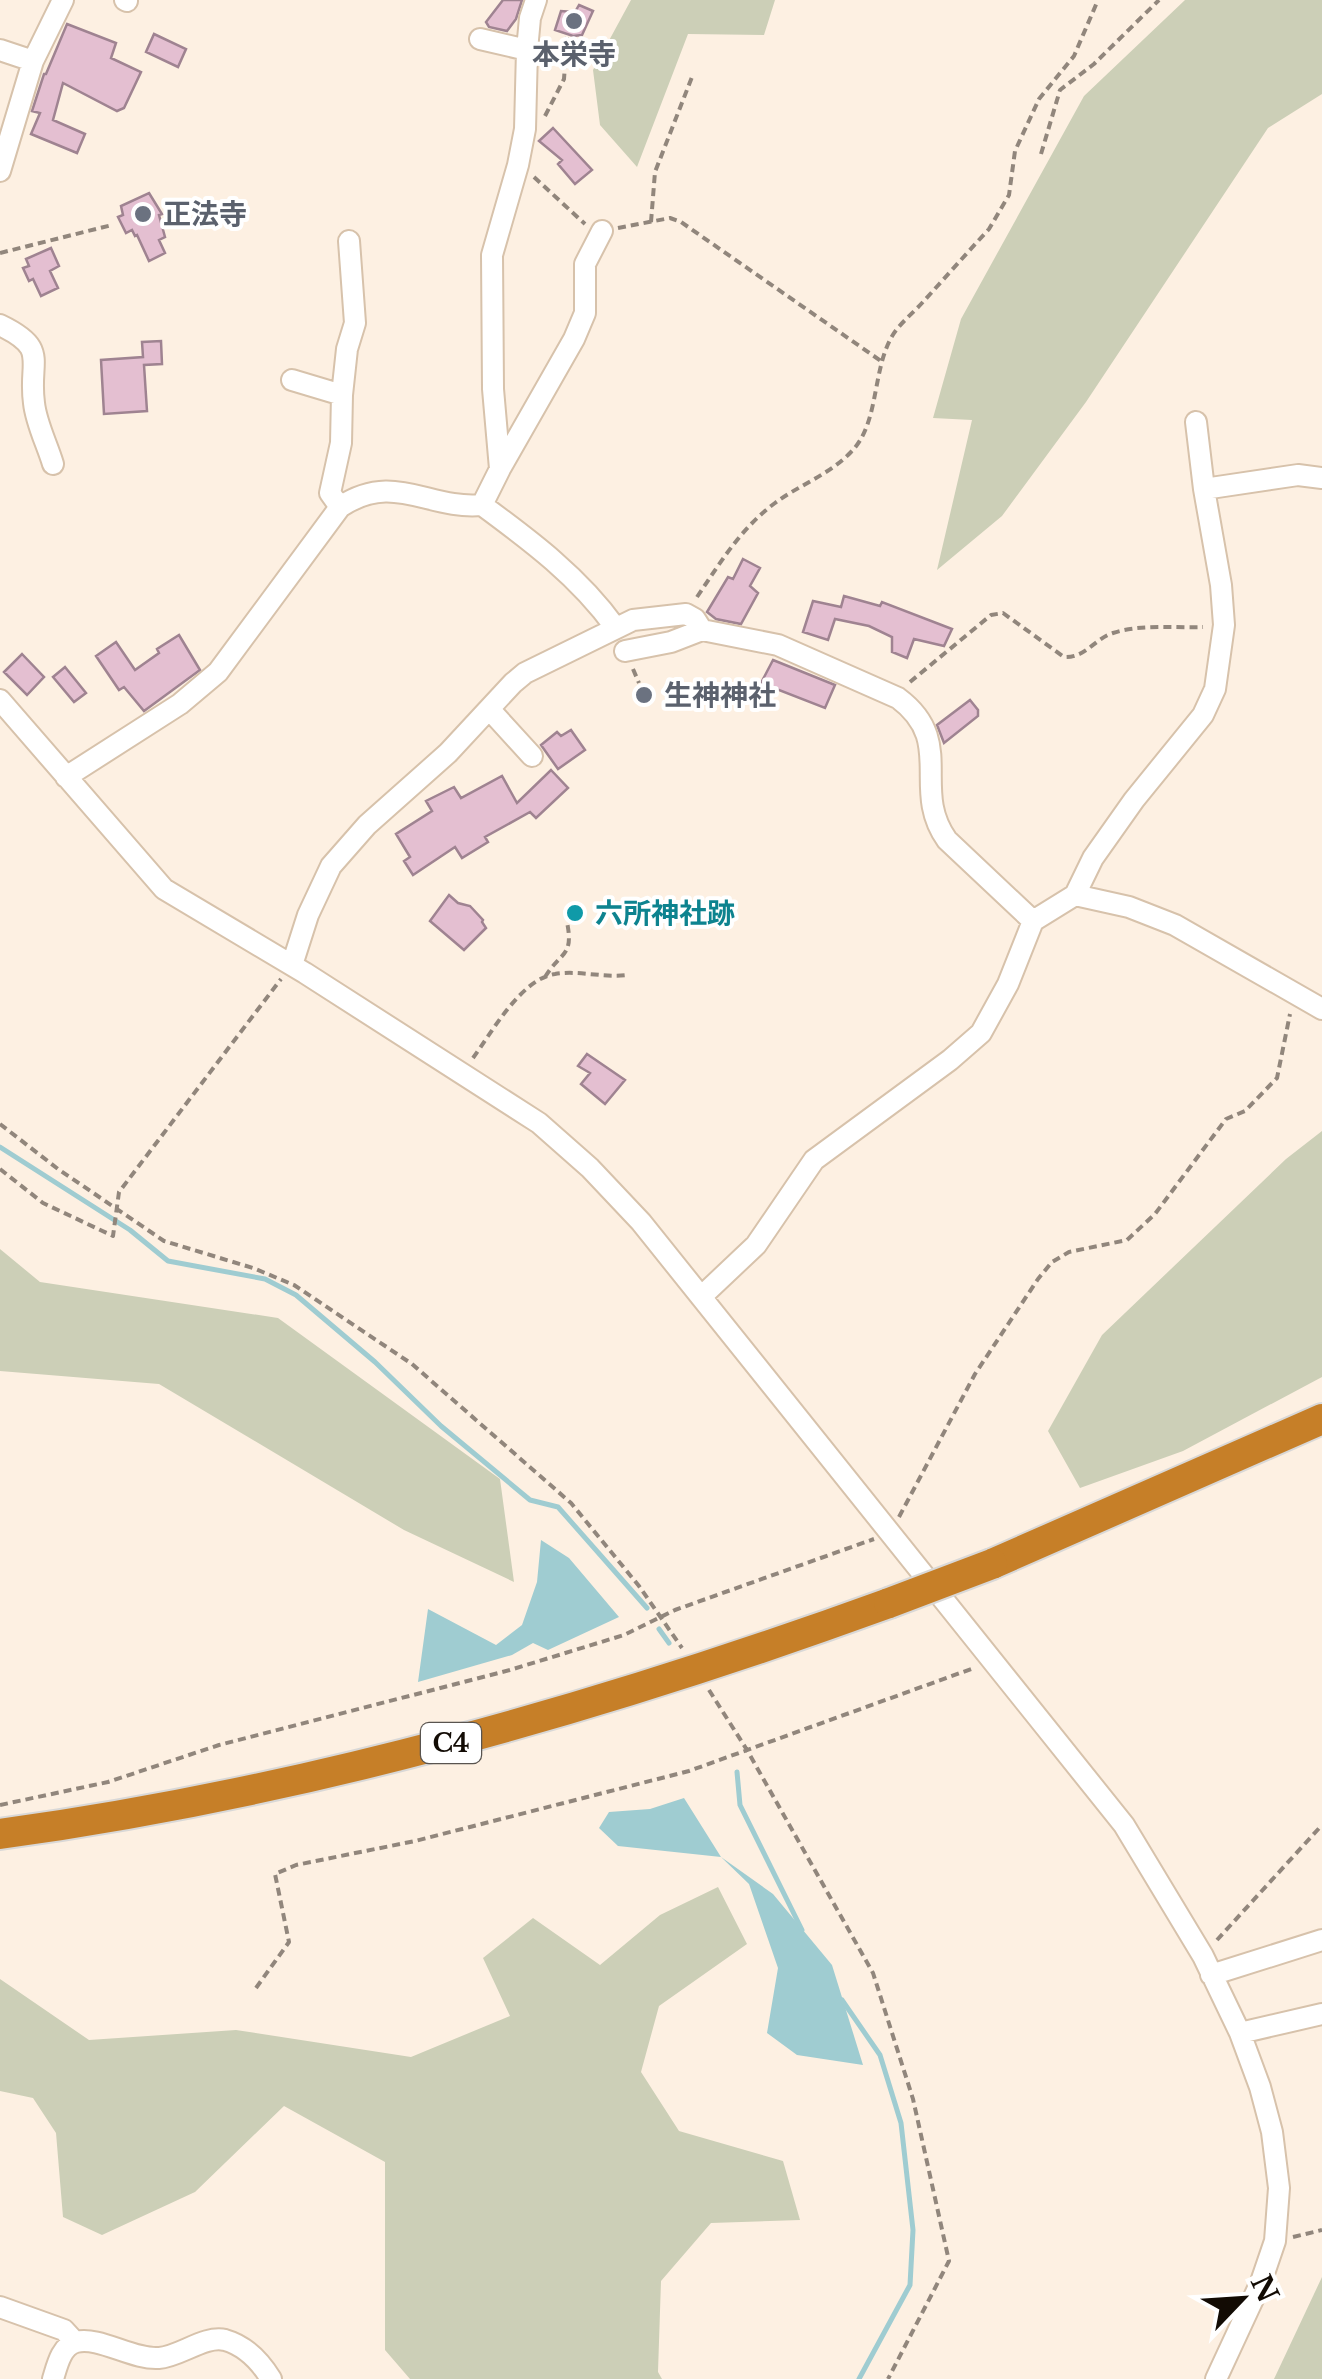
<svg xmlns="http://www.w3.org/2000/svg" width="1322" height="2379" font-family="'Libre Baskerville','Noto Sans JP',serif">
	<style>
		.green { fill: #cccfb7 }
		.water { fill: #9fccd1 }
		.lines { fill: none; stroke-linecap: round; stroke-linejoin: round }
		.stream { stroke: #9fccd1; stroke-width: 5 }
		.building { fill: #e4bfd1; stroke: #9f8391; stroke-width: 2.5 }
		.minor-casing { stroke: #d7c2ab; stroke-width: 24 }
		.highway-casing { stroke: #d9d8d7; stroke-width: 34 }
		.path { stroke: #91867c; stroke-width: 4; stroke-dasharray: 8 5; stroke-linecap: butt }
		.minor { stroke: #fff; stroke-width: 20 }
		.highway { stroke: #c67f28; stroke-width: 30 }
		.highway-bridge-casing { stroke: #d9d8d7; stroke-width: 34; stroke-linecap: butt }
		.highway-bridge { stroke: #c67f28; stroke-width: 30 }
		.worship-dot { fill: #6b7280; stroke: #fff; stroke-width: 4 }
		.culture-dot { fill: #0f9aa8; stroke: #fff; stroke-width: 4 }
		.labels { text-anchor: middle; stroke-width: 8; stroke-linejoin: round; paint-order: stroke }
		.shield { fill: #fff; stroke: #59544f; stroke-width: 2.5 }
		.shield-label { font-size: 25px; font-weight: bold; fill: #120b04 }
		.worship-label { font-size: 28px; font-weight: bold; fill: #5b616d; stroke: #fff; text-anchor: start }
		.culture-label { font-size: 28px; font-weight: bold; fill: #0d838f; stroke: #fff; text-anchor: start }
	</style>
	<rect width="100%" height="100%" fill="#fdf0e2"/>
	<path class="green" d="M631 0H775L764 35 688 34 637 167 600 125 593 70Z
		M1185 0H1322V94L1268 128 1086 402 1002 516 937 570 972 420 933 418 961 319 1084 96Z
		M1322 1131V1377L1183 1451 1080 1488 1048 1431 1102 1335 1286 1159Z
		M0 1249 40 1282 278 1318 500 1479 514 1582 404 1530 159 1384 0 1371Z
		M718 1887 747 1944 659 2006 641 2072 679 2131 783 2161 800 2220 711 2223 661 2281 658 2372 662 2379H410L385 2350V2162L284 2106 195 2192 102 2235 63 2217 56 2133 33 2098 0 2091V1979L89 2040 236 2030 411 2057 510 2016 483 1958 533 1918 600 1965 660 1915Z
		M1322 2277V2379H1274Z"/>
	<path class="water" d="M541 1540 569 1558 619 1617 548 1650 533 1643 512 1655 418 1682 428 1609 496 1645 522 1625 537 1582Z
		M684 1798 721 1857 773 1894 832 1965 863 2065 797 2055 767 2033 778 1968 749 1884 721 1857 618 1846 599 1828 609 1812 650 1809Z"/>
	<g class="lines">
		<path class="stream" d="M0 1147 130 1230 168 1261 265 1279 296 1295 375 1362 441 1426 530 1500 558 1507 647 1608
			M659 1629 669 1643
			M737 1772 740 1805 802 1930
			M842 2000 880 2055 901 2123 913 2230 910 2285 859 2379"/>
	</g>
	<path class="building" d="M503 0H522L516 19 507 31 489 27 486 22Z
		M579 5 593 11 582 35 573 36 555 30 561 11 575 12Z
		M67 24 116 43 111 58 141 72 124 108 117 111 63 83 53 120 85 134 77 153 31 134 40 113 32 111 44 74H46Z
		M154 34 186 49 178 67 146 52Z
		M553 128 592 170 575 184 558 164 562 160 539 141Z
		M149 193 162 214 159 215 165 237 159 240 165 253 149 261 137 235 135 236 132 230 126 233 118 217 123 215 121 206Z
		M51 248 59 266 50 271 58 288 41 296 33 279 29 281 23 268 29 266 26 259Z
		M161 341 162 364 144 365 147 411 104 414 101 360 143 357 142 342Z
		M743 559 760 568 750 586 758 593 741 624 716 619 707 612 728 577 733 579Z
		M844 596 880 606 882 602 952 629 944 646 914 639 907 658 892 652V637L869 626 835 619 828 640 803 632 813 601 841 607Z
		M179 635 200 670 144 711 124 687 119 690 96 656 116 642 135 670 159 653 157 649Z
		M22 654 44 677 27 695 4 672Z
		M773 660 835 685 825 708 761 683Z
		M65 667 86 693 74 702 53 677Z
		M970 700 978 710V716L944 743 937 725Z
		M571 730 585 750 558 769 541 745 557 732 561 736Z
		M551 770 568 788 536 818 530 812 485 837 488 842 462 858 455 847 413 875 404 861 410 857 396 834 432 811 426 801 454 787 461 798 502 776 517 803Z
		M449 895 458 903 470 906 483 920 482 922 486 928 464 950 430 921Z
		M587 1054 625 1080 605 1104 581 1084 590 1073 578 1066Z"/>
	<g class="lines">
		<defs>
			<path id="minor" d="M125 0 127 1
				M480 39 527 50
				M0 50 33 61
				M0 171 33 61 63 0
				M0 325C50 349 28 360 34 403 36 423 47 444 53 464
				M292 380 342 395
				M1196 422 1204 489
				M501 467 574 339 585 313V264L602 231
				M482 505 500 469 493 389 492 255 518 165 525 129 527 50 530 18 536 0
				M340 507 330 493 341 443 342 395 347 349 355 323 349 241
				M625 651 671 642 702 630
				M0 700 164 889 305 973 539 1123 590 1168 641 1222 1124 1825 1203 1956 1240 2033 1260 2087 1272 2132 1279 2188 1275 2241 1261 2282 1216 2379
				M490 710 532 756
				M66 777 180 704 218 672 340 507C394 471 428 510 482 505 531 541 579 577 615 627
				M1075 895 1129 907 1175 925 1322 1009
				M292 965 308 915 331 866 367 825 448 753 513 683 525 673 633 620 686 614 695 619 702 630 778 645 898 698C957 742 910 788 947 840L1033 921
				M701 1297 756 1245 814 1160 950 1060 981 1033 1008 984 1033 921 1075 895 1093 858 1134 800 1203 715 1215 689 1224 625 1221 585 1204 489 1298 475 1322 478
				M1211 1975 1322 1940
				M1240 2033 1322 2014
				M0 2307 64 2330 75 2342
				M53 2379C57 2366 61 2346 76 2342 99 2336 133 2360 159 2358 179 2357 205 2335 225 2340 246 2346 260 2361 271 2379"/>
			<path id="highway" d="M992 1564 1322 1419
				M0 1834C305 1792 600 1708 889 1603"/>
		</defs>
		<use href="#minor" class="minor-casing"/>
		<use href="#highway" class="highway-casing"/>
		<path class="path" d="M545 116 564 79 567 37
			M1041 154 1060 90 1094 64 1159 0
			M534 177 585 224
			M651 222 655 172 692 77
			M618 228 670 218 681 222 881 361
			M0 253 112 225
			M697 597C720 563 741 528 775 503 799 485 829 475 851 452 879 424 872 373 891 338 898 325 912 314 922 303 944 279 966 254 989 229L1009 195 1015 151 1039 99 1074 56 1098 0
			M633 669 639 683
			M910 682 991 615 1003 613 1064 657C1086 658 1094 639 1113 633 1140 624 1175 628 1203 627
			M545 977C561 951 574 957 567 922L572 916
			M473 1058C492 1032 521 979 555 974 578 970 603 978 627 975
			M0 1124 58 1169 164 1241 253 1268 294 1285 412 1364 571 1503 639 1586 682 1648
			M0 1169 43 1203 113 1236 119 1192 281 979
			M899 1517 975 1374 1038 1279 1052 1262 1069 1252 1127 1240 1155 1214 1226 1119 1245 1111 1277 1078 1290 1014
			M709 1690 747 1750 873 1973 913 2099 949 2261 888 2379
			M0 1805 108 1782 219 1745 510 1670 624 1635 675 1610 874 1539
			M1217 1940 1322 1825
			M256 1988 289 1942 275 1874 296 1865 415 1841 689 1771 974 1668
			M1293 2237 1322 2230"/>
		<use href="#minor" class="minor"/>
		<use href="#highway" class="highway"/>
		<defs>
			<path id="highway-bridge" d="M889 1603 992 1564"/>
		</defs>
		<use href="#highway-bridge" class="highway-bridge-casing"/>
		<use href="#highway-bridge" class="highway-bridge"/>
	</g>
	<g class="worship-dot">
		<circle cx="574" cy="21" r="10"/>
		<circle cx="143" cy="214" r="10"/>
		<circle cx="644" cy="695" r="10"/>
	</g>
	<circle class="culture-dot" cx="575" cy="913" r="10"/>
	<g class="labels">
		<rect class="shield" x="421" y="1723" width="60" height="40" rx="8"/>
		<g class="shield-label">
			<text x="451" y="1752">C4</text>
		</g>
		<g class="worship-label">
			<text x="574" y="64" text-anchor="middle">本栄寺</text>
			<text x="163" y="224">正法寺</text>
			<text x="664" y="705">生神神社</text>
		</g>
		<g class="culture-label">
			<text x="595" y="923">六所神社跡</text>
		</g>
	</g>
	<g transform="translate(1242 2299) rotate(65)" stroke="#ffffff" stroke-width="8" paint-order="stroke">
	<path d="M0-8L18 38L0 25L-18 38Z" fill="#120b04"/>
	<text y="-15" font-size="28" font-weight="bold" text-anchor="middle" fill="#120b04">N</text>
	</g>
</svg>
